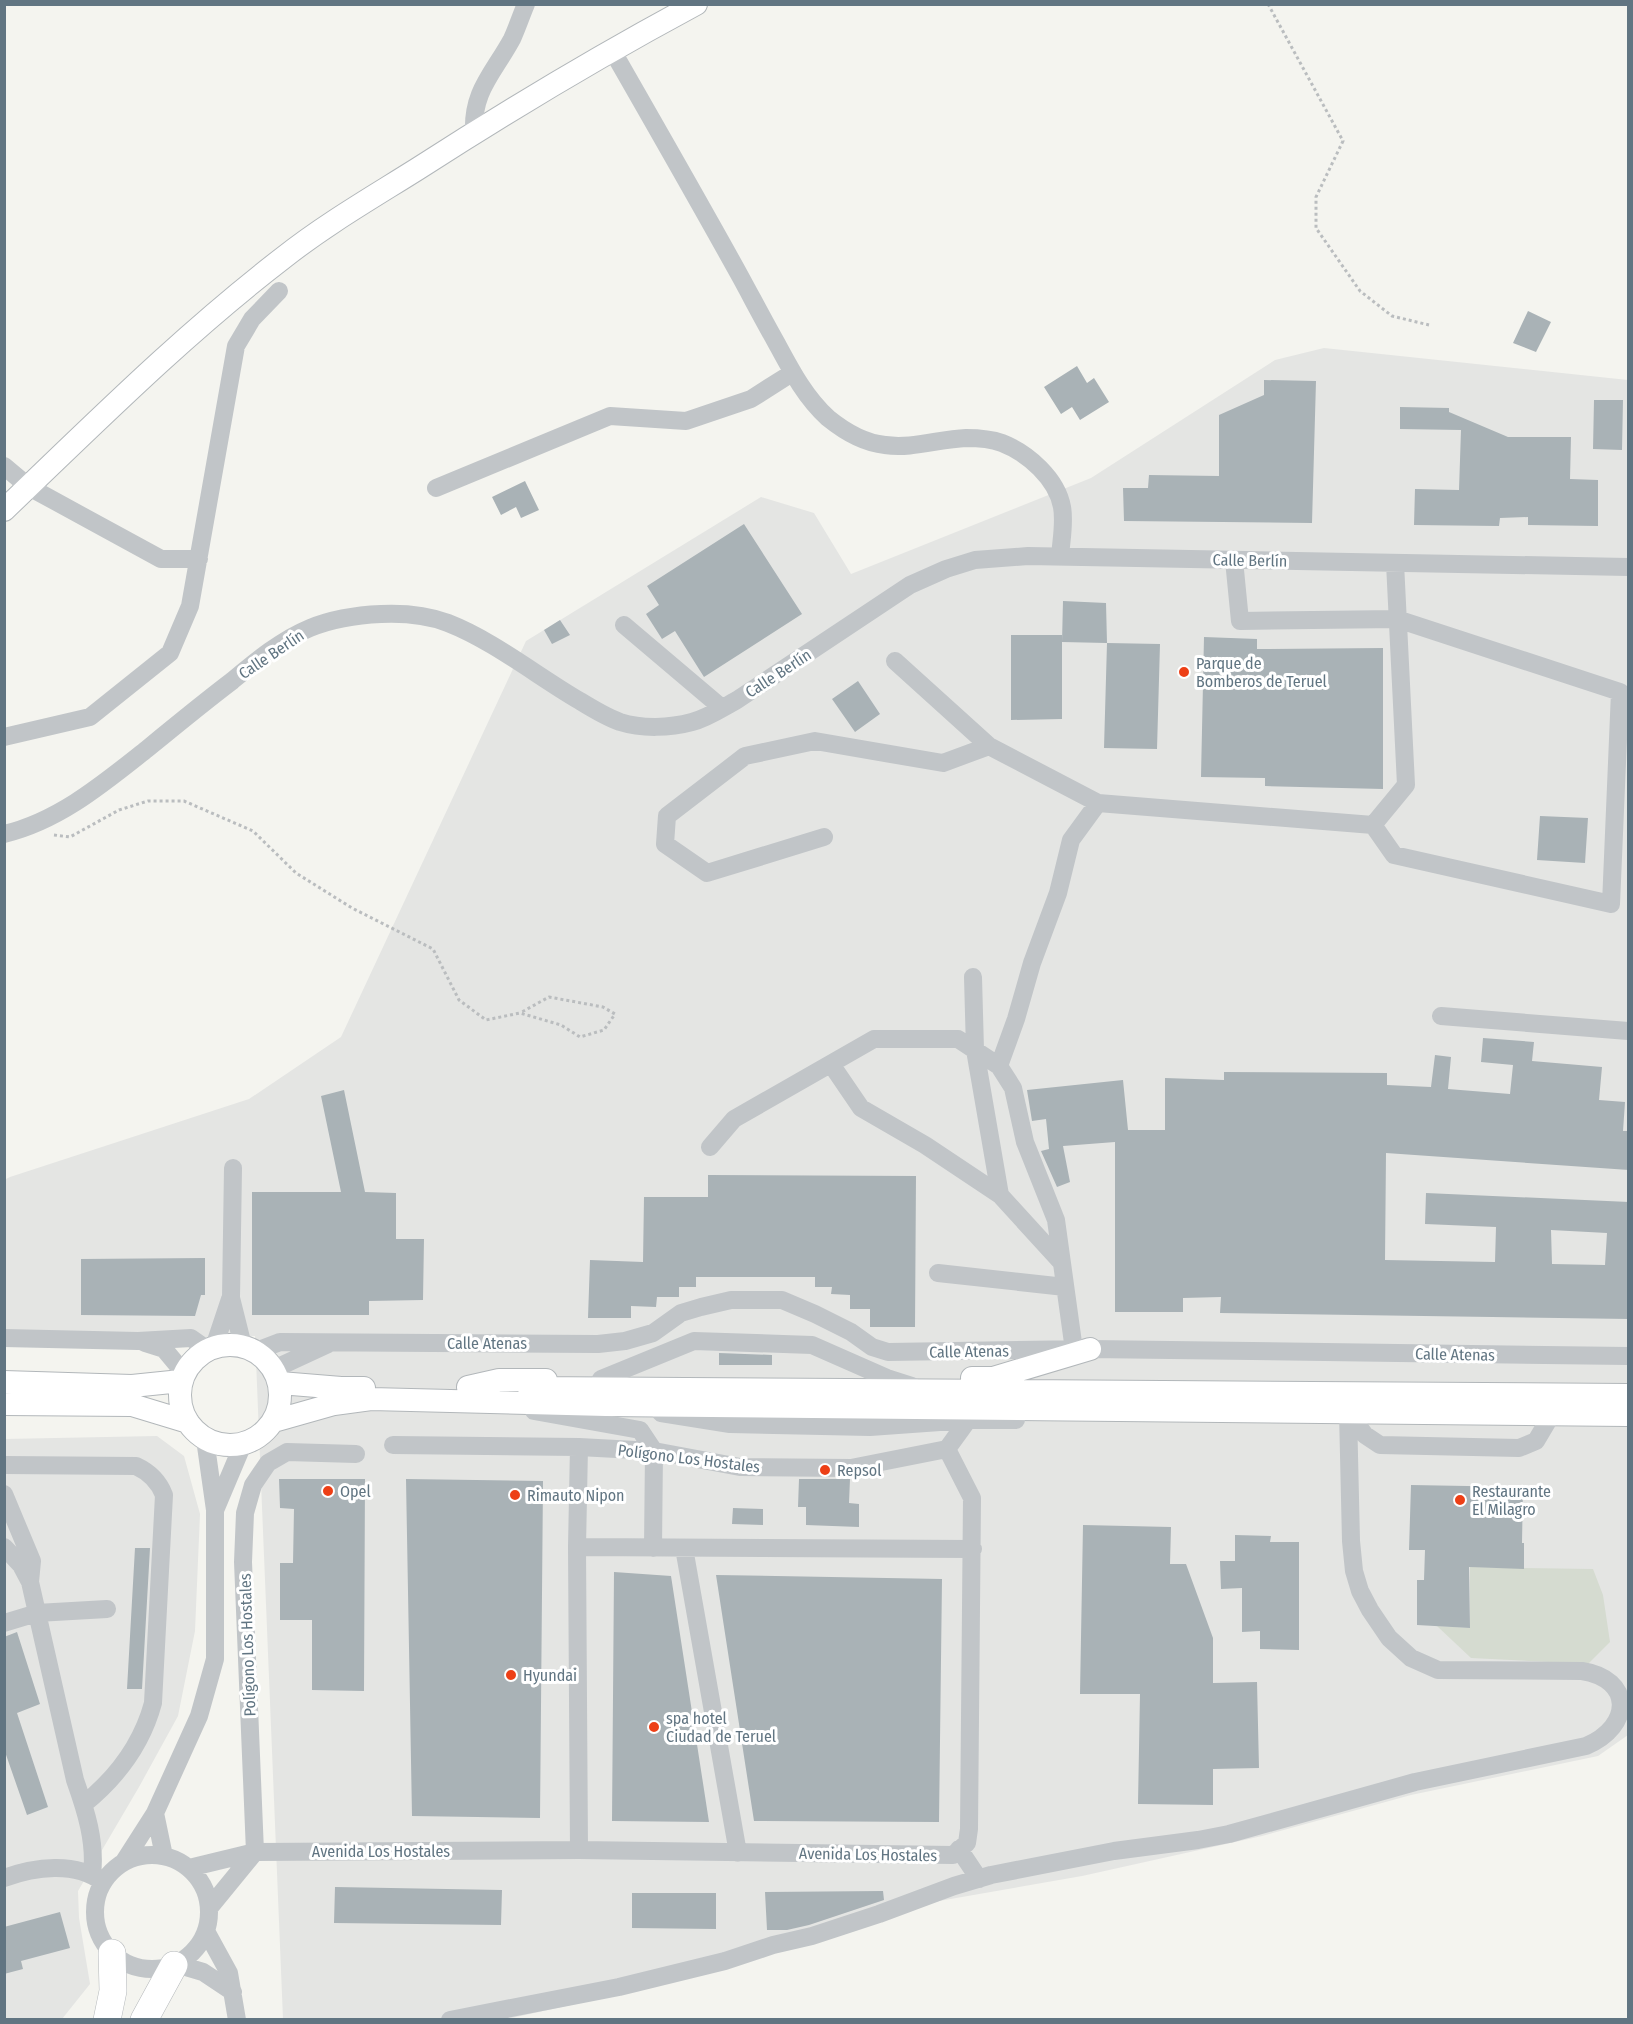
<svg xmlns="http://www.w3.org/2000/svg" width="1633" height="2024" font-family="'Fira Sans Condensed',sans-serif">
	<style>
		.built { fill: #e4e5e3 }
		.green { fill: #d5dbd0 }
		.building { fill: #a9b2b6; fill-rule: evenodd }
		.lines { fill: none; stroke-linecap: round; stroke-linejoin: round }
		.major-casing { stroke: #b2b7ba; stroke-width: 24 }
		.highway-casing { stroke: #b3b7ba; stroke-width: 28 }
		.path { stroke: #babdbf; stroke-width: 3; stroke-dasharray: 3 3; stroke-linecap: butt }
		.minor { stroke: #c1c5c8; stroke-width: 18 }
		.major { stroke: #fff; stroke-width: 22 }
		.highway { stroke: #fff; stroke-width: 27 }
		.poi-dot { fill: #ed3f16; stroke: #fff; stroke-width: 2 }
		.labels { text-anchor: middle; stroke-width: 6; stroke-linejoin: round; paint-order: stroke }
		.street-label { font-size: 16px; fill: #617582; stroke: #fff }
		.poi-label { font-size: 16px; fill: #617582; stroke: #fff; text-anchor: start }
	</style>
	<rect width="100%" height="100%" fill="#f4f4ef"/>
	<path class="built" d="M1324 348 1628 380V1735L1598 1756 1411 1795 1262 1836 1082 1876 939 1901 764 1955 580 2003 507 2019H283L255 1336 5 1341 4 1180 10 1177 249 1099 341 1037 526 641 761 497 814 513 851 574 1091 478 1275 360Z
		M157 1436 184 1456 200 1514 195 1631 178 1716 139 1787 78 1891 79 1918 90 1984 62 2019H5L4 1439Z"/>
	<path class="green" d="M1470 1567 1593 1569 1603 1595 1610 1642 1588 1664 1471 1658 1437 1626 1470 1628Z"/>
	<path class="building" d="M1528 311 1551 322 1536 352 1513 343Z
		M1077 366 1087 383 1094 378 1109 402 1080 420 1072 407 1061 414 1044 387Z
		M1264 380 1316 381 1312 523 1124 521 1123 488H1148L1149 475 1219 476V415L1264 395Z
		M1594 400H1623L1622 450 1593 449Z
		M1400 407 1449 408V412L1508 437H1571L1570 479 1598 480V526L1528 525V517L1500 518 1499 526 1414 525 1415 489 1459 490 1461 430 1400 429Z
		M525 481 539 510 521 518 516 507 501 515 492 497Z
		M744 524 802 614 704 677 675 631 662 639 646 614 659 605 647 586Z
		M1063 601 1106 603 1107 643 1062 642Z
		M560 620 570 635 552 644 544 630Z
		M1011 635H1062V719L1011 720Z
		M1204 637 1257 639V649L1383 648V789L1265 786V778L1201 777Z
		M1107 643 1160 644 1157 749 1104 748Z
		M858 681 880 714 855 732 832 699Z
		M1540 816 1588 818 1585 863 1537 860Z
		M1483 1038 1534 1042 1532 1061 1602 1067 1599 1100 1625 1102 1623 1131H1629V1170L1386 1153 1385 1260 1495 1262 1496 1227 1425 1224 1426 1193 1629 1202V1319L1220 1313 1221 1297 1183 1298V1312H1115V1142L1063 1146 1070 1182 1057 1187 1041 1151 1049 1149 1046 1119 1032 1121 1027 1090 1123 1080 1128 1130H1165V1078L1224 1080V1072L1387 1073V1085L1431 1087 1435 1055 1451 1057 1448 1089 1510 1094 1513 1065 1481 1062ZM1551 1230 1607 1233 1605 1265 1552 1264Z
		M344 1090 365 1192 396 1193V1239H424L423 1300 369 1301V1315H252V1192H341L321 1096Z
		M708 1175 916 1176 915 1327H870V1309H850V1295L831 1294 832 1287H815V1277H696V1287H679V1297H657L656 1307 631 1306V1318H588L590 1260 643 1262 644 1197H708Z
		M205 1258V1295H201L195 1316 81 1315V1259Z
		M719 1353 772 1355V1365H719Z
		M279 1479H365L364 1691 312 1690V1620H280V1563H293L294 1509 280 1508Z
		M406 1479 543 1481 540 1818 412 1816Z
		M799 1479H850L849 1503 859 1504V1527L806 1525V1507H798Z
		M1411 1485 1523 1487 1522 1543H1524V1569L1469 1567 1470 1628 1417 1625V1580H1424L1425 1550H1409Z
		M733 1508 763 1509V1525L732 1524Z
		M1083 1525 1171 1527 1170 1564H1186L1213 1638V1683L1257 1682 1259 1768 1213 1769V1805L1138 1804 1140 1694H1080Z
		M1235 1535 1271 1536 1270 1542H1299V1650L1260 1649V1631L1242 1632V1588L1221 1589 1220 1561H1235Z
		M135 1548H150L142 1689H127Z
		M614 1572 671 1576 709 1822 612 1821Z
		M716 1575 942 1579 939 1822 754 1821Z
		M17 1632 40 1704 17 1713 48 1807 27 1815 4 1749V1637Z
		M335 1887 502 1890 501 1925 334 1923Z
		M883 1891 884 1900 809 1925 787 1930H767L765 1892Z
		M632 1893H716V1929L632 1928Z
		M60 1912 70 1948 21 1961 23 1969 4 1974V1927Z"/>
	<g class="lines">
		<defs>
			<path id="major" d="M4 510C95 423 184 334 283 258 326 224 373 197 419 168 509 110 601 55 696 4
				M180 1395a50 50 0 1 1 100 0a50 50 0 1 1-100 0Z
				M972 1378H993L1090 1349
				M4 1382 132 1386 181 1381
				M280 1383 341 1388H364
				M468 1387 499 1380H546
				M529 1388 1628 1395
				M4 1404 132 1405 188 1422
				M274 1421 334 1404 371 1399 606 1405 1628 1415"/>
			<path id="highway" d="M107 2020 113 1991 112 1953
				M144 2020 174 1965"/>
		</defs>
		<use href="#major" class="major-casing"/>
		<use href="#highway" class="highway-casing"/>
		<path class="path" d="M1268 4 1343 141 1316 197V228L1360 291 1392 316 1429 325
			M54 835 70 837 119 810 148 801H184L253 831 296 873 352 908 433 949 459 1000 486 1020 520 1013 561 1025 580 1037 604 1030 615 1014 603 1007 549 997 520 1013"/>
		<path class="minor" d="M612 50C655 125 698 200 740 276 752 298 764 321 777 344 791 370 805 397 828 418 844 431 865 443 885 445 912 449 939 439 966 438 978 438 991 439 1002 443 1028 453 1057 479 1062 507 1065 523 1061 541 1060 557
			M474 133C472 91 493 74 512 39 517 28 521 16 526 4
			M4 466 29 487 161 559H199
			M436 488 610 416 686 421 751 399 792 373
			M1234 560 1240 621 1397 619 1620 692 1611 904 1394 855 1373 825
			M624 625 722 708
			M895 661 989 746 1098 803 1373 825 1406 785 1395 563
			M4 737 90 717 170 653 190 606 236 346 252 319 279 291
			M4 834C59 821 104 783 147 749 175 726 203 703 232 681 256 661 281 640 310 628 332 619 357 615 381 614 404 613 427 615 448 623 494 641 537 676 580 701 593 709 606 717 620 722 642 729 670 728 692 722 708 718 722 708 737 700L910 585 946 569 975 560 1028 556 1628 567
			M824 837 707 873 665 844 667 816 745 756 815 741 943 763 989 746
			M973 977 975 1050 1000 1195 1062 1263
			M1441 1016 1628 1031
			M831 1064 861 1108 925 1145 1000 1195
			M999 1066 1016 1019 1032 963 1058 893 1071 840 1098 803
			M710 1147 734 1119 874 1039H958L999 1066 1013 1088 1025 1142 1056 1220 1074 1350
			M233 1168 231 1298 243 1346
			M938 1273 1065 1287
			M4 1338 138 1341 191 1338 208 1350
			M145 1343 164 1349 184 1373
			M214 1347 230 1299
			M256 1351 280 1342 598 1344 625 1341 653 1333 681 1313 701 1307 731 1300H782L815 1314 851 1332 872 1347 888 1352 1090 1349 1628 1356
			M274 1369 328 1344
			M601 1379 694 1341 812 1345 887 1378 912 1386
			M534 1411 640 1430 654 1451 653 1548
			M1348 1412 1365 1435 1380 1445 1519 1448 1536 1441 1552 1414
			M661 1413 730 1424 870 1427 968 1420H1016
			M393 1445 579 1447 654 1451 740 1467 851 1468 947 1449 968 1420
			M579 1447 577 1547 579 1850
			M4 1465 136 1466C149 1472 159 1482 164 1495L153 1703C142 1744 116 1778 84 1804
			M4 1494 32 1561 30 1582
			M216 1508 243 1444
			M4 1547 21 1565 30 1582 75 1780C86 1811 96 1842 92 1875
			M577 1547 973 1549
			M684 1548 738 1853
			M4 1623 37 1613 107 1609
			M155 1813 164 1856
			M959 1849 979 1879
			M95 1912a57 57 0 1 1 114 0a57 57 0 1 1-114 0Z
			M123 1863 155 1813 199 1716 215 1659V1510L205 1439
			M189 1868 255 1852 579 1850 953 1855 967 1843 969 1829 972 1498 947 1449
			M4 1878C34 1867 76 1861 102 1882
			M210 1907 255 1852 243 1562 245 1513 253 1485 268 1463 287 1452 356 1454
			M206 1931 229 1973 237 2020
			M176 1964 203 1972 233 1992
			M450 2020 619 1987 725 1961 773 1945 812 1936 879 1914 954 1886 991 1875 1114 1851 1198 1840 1229 1834 1415 1782 1586 1746C1633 1726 1633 1679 1582 1671L1438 1670 1411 1658 1389 1638 1370 1610 1360 1591 1354 1571 1351 1541 1348 1412"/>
		<use href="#major" class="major"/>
		<use href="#highway" class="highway"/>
	</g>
	<g class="poi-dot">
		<circle cx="1184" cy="672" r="6"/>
		<circle cx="825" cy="1470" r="6"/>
		<circle cx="328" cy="1491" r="6"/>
		<circle cx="515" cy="1495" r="6"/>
		<circle cx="1460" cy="1500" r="6"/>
		<circle cx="511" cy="1675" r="6"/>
		<circle cx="654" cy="1727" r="6"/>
	</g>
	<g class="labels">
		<g class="street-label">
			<text transform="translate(1250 560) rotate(1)" y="6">Calle Berlín</text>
			<text transform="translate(271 654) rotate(-34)" y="6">Calle Berlín</text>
			<text transform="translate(778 673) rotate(-33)" y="6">Calle Berlín</text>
			<text x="487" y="1349">Calle Atenas</text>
			<text transform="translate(969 1351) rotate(-1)" y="6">Calle Atenas</text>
			<text transform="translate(1455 1354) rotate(1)" y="6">Calle Atenas</text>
			<text transform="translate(689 1458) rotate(7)" y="6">Polígono Los Hostales</text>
			<text transform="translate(247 1645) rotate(-92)" y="6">Polígono Los Hostales</text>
			<text x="381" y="1857">Avenida Los Hostales</text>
			<text transform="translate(868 1854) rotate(1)" y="6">Avenida Los Hostales</text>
		</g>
		<g class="poi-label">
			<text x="1196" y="669">Parque de<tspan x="1196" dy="18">Bomberos de Teruel</tspan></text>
			<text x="837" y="1476">Repsol</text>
			<text x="340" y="1497">Opel</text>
			<text x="1472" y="1497">Restaurante<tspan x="1472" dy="18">El Milagro</tspan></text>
			<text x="527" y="1501">Rimauto Nipon</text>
			<text x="523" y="1681">Hyundai</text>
			<text x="666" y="1724">spa hotel<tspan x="666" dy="18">Ciudad de Teruel</tspan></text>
		</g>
	</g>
	<rect width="1633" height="2024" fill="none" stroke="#617582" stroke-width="12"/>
</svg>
